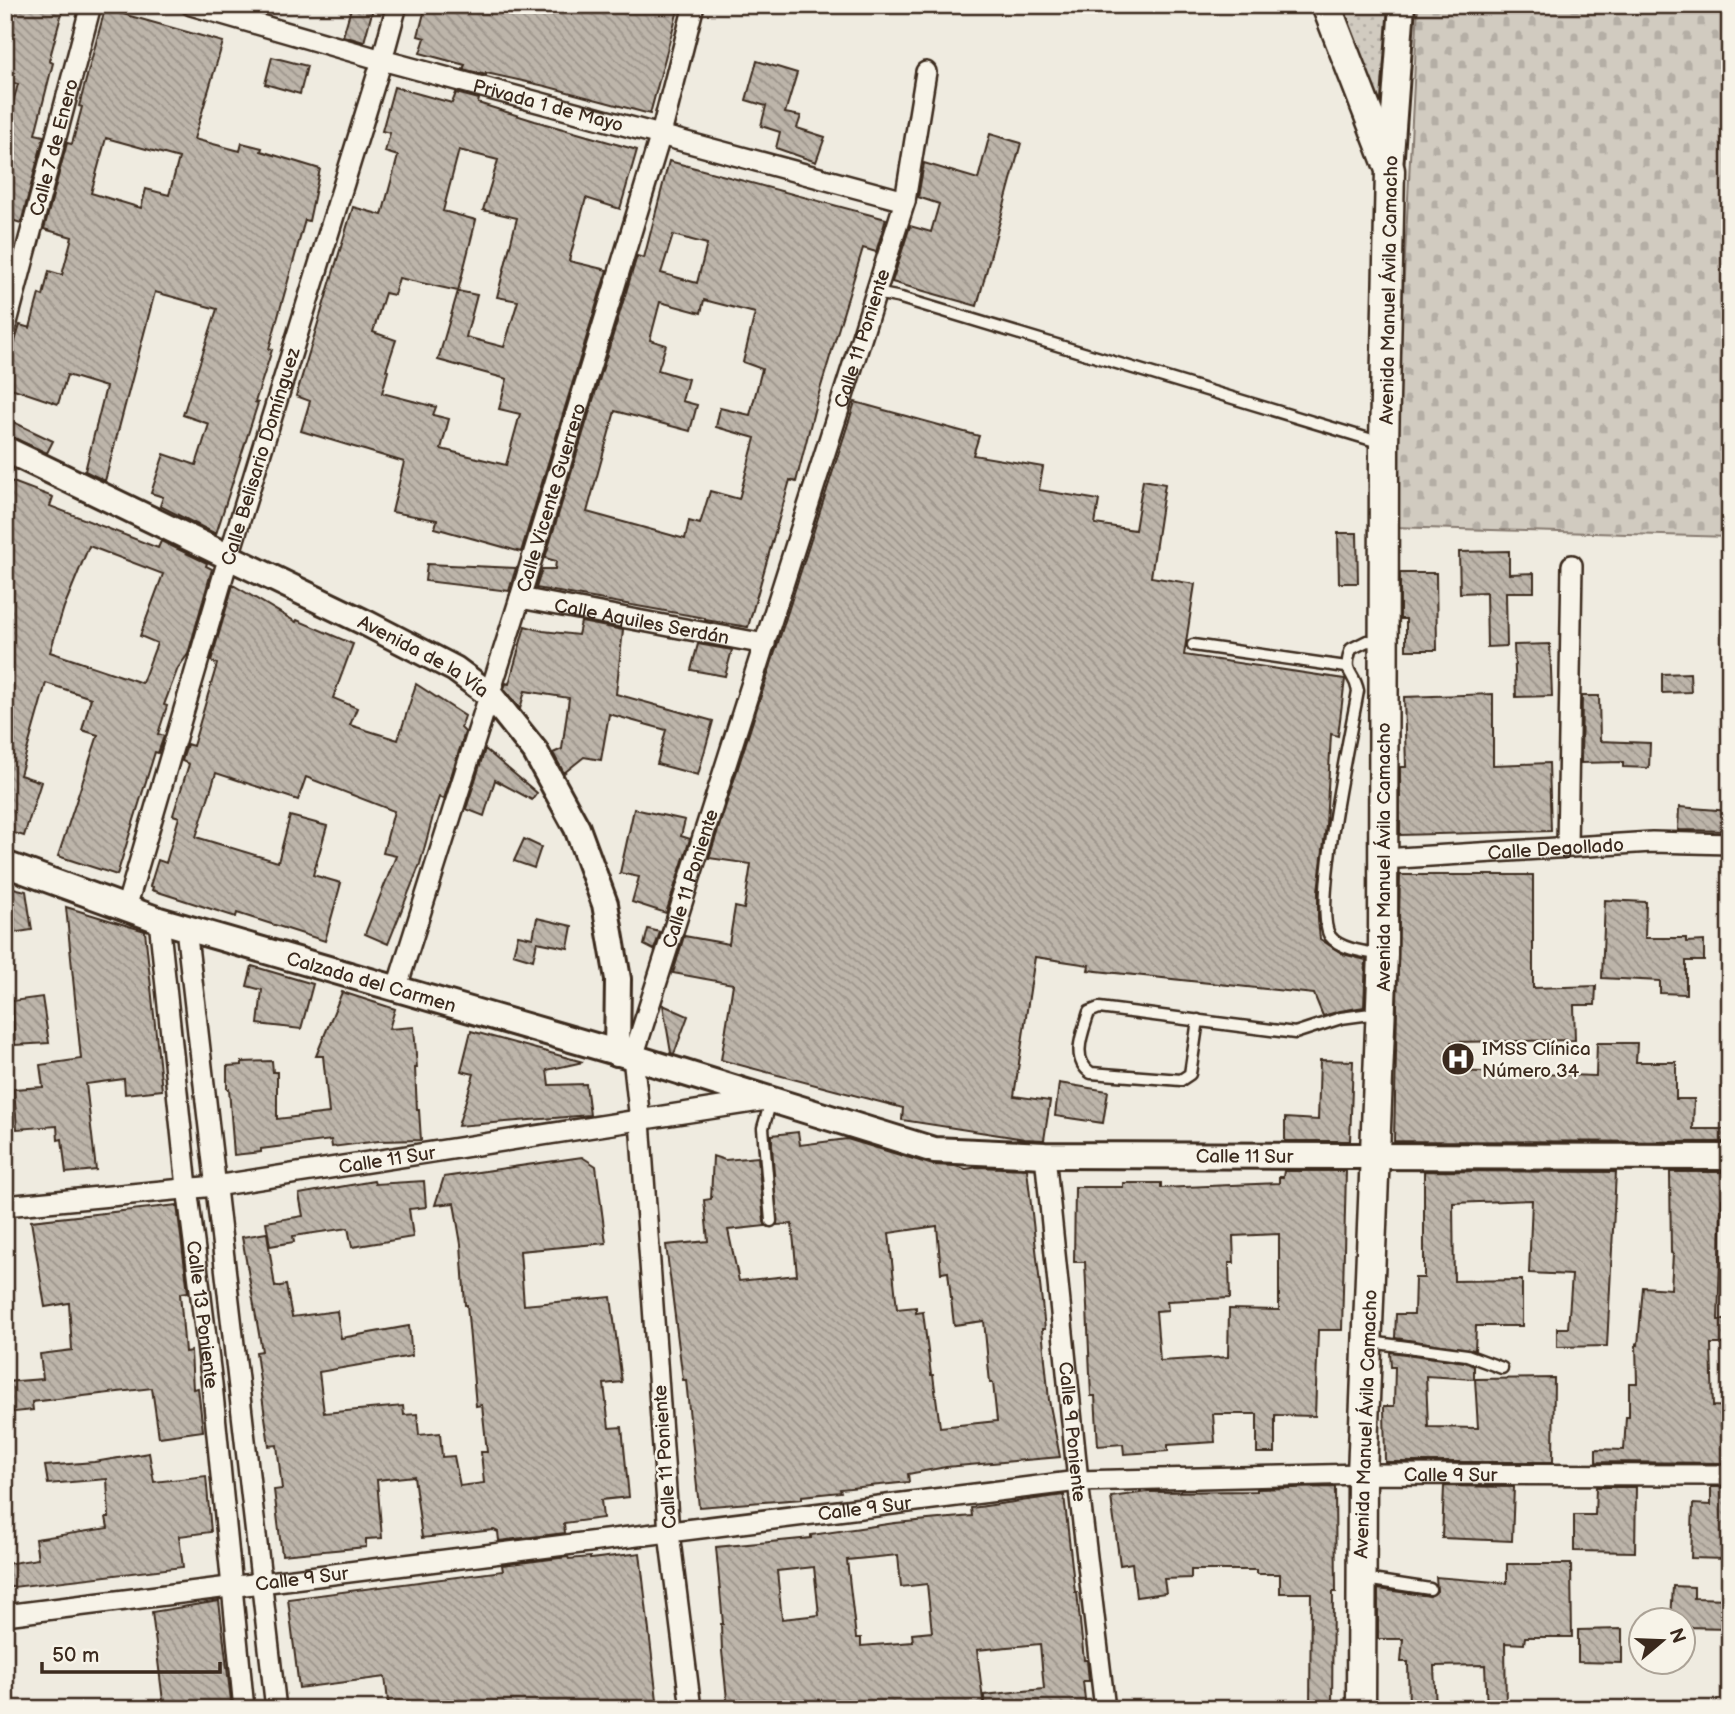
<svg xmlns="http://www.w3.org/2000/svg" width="1735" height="1714" font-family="'Balsamiq Sans',sans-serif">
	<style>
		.cemetery { fill: url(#cemetery-stones); stroke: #867a6f; stroke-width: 2 }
		.park { fill: url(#park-dots); stroke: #867a6f; stroke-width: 2 }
		.building { fill: url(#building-back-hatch); stroke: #3b2a1e; stroke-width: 2; fill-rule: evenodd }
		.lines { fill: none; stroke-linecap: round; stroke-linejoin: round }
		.service-casing { stroke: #3b2a1e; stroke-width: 15 }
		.minor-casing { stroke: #3b2a1e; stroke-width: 24 }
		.tertiary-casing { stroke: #3b2a1e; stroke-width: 30 }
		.secondary-casing { stroke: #3b2a1e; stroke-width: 33 }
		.service { stroke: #f7f3e8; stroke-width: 10 }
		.minor { stroke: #f7f3e8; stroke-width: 19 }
		.tertiary { stroke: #f7f3e8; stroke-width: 24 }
		.secondary { stroke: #f7f3e8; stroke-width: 28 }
		.labels { text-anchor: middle; stroke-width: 5; stroke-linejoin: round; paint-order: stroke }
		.street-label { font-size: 19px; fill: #3b2a1e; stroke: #f7f3e8 }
		.poi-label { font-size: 19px; fill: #3b2a1e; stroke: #f7f3e8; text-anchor: start }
	</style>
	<defs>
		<pattern id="cemetery-stones" width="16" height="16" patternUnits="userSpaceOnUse" patternTransform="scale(1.75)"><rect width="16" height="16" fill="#d1cbc0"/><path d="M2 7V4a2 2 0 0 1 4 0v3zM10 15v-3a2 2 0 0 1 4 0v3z" fill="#b4aea5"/></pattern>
		<pattern id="park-dots" width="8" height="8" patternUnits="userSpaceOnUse" patternTransform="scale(1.75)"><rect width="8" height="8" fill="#d1cbc0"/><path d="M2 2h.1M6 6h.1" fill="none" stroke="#b4aea5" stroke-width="1.8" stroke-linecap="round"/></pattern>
		<pattern id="building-back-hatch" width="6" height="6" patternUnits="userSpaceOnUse" patternTransform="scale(1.75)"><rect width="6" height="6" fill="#bdb5aa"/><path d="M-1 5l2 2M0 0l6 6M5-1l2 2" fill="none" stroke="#9b938a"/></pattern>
	</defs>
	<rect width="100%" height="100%" fill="#efebe0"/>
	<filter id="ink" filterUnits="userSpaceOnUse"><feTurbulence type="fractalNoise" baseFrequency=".0143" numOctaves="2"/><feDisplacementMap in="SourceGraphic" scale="14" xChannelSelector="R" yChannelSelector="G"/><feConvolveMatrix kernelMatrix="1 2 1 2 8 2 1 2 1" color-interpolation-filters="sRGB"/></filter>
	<g filter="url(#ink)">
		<path class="cemetery" d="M1418 5H1730V537L1391 527Z"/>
		<path class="park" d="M1340 5H1389L1382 125Z"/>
		<path class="building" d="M5 5H64L49 61 53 63 35 134 44 136 21 223 5 218V131L18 84 5 81Z
			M352 5H374L364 42 343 36Z
			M426 5H664L678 10 650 114 545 86 486 73V75L463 69 465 65 420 53 425 38 418 36Z
			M105 9 223 42 194 139 240 151 242 143 262 148 261 151 320 169 309 221 305 220 269 349 272 350 255 402 258 403 216 534 160 506 163 497 151 493 164 454 196 465 209 424 183 415 217 309 155 292 105 481 85 471 106 387 67 375 58 404 5 386V375L20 325 30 328 39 294 43 296 49 271 62 275 72 237 44 229 67 143 72 144 82 107 79 106ZM106 138 179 158 169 195 146 189 141 208 91 193Z
			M272 57 307 66 300 94 265 84Z
			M757 61 797 73 785 113 801 116 797 128 825 137 816 162 776 148 780 132 761 126 766 106 746 100Z
			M394 87 452 103 456 93 479 99 478 103 535 121 637 150 620 209 586 198 569 261 607 270 521 552 435 528 437 520 392 512 404 462 301 431 310 401 296 396 353 207 382 215 398 156 385 152 390 133 382 131ZM459 150 498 160 483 210 517 218 497 297 518 301 504 347 466 337 477 295 458 291 476 220 443 211ZM399 278 458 291 438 360 507 379 499 409 520 414 506 465 441 449 449 419 433 415 436 407 382 393 388 371 386 370 396 340 373 332 385 293 394 295Z
			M990 134 1021 143 977 306 892 282 910 226 931 232 939 204 918 197 924 163 978 179Z
			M669 161 886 219 876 252 863 248 816 403 796 482 790 480 748 627 705 620V618L536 588 542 569H555L556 561 545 558 637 256 644 258ZM673 235 707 244 697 283 661 273ZM704 300 755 313 743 362 762 369 750 415 720 408 716 427 755 438 739 499 710 491 700 524 689 521 685 539 587 512 615 411 690 431 697 405 682 401 688 379 658 370 666 345 650 340 660 302 701 313Z
			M855 402 979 436 973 455 1043 467 1039 490 1099 500 1095 524 1135 530 1143 480 1165 484 1151 577 1195 584 1184 655 1345 679 1338 736 1331 734 1326 825 1318 891V920L1320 939 1343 954 1366 960 1364 1007 1340 1011 1323 1016 1314 994 1088 970 1089 965 1035 957 1014 1096 1050 1101 1044 1140 1025 1139 902 1120 903 1108 721 1060 733 984 673 973 684 936 729 944 735 907 744 909 751 864 709 858Z
			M5 418 53 441 47 453 5 434Z
			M5 479 53 497 50 506 158 548 161 541 207 563 206 566 212 569 188 654 178 668 164 705 167 706 158 734 164 736 158 753 155 752 117 875 58 856 98 735 82 730 91 698 46 683 20 775 41 782 24 836 5 830ZM89 546 163 574 140 636 157 643 142 683 50 652 64 607Z
			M1338 533H1357L1358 583H1339Z
			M1509 551V574L1534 573V592H1506L1507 646 1487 647 1486 592 1460 593 1459 552Z
			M427 564 516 568 509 591 425 581Z
			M1400 573H1436L1437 650H1406V619H1400Z
			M233 585 296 622 297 620 353 644 333 698 357 708 350 725 398 740 416 684 465 716 461 728 465 732 444 799 439 797 435 809 420 864 388 944 365 934 396 856 383 853 394 811 306 777 298 800 216 773 196 837 278 862 290 816 327 826 313 875 341 883 325 941 237 913 236 917 152 890 153 887 150 886 158 860 166 863 179 817 173 815 189 764 182 761 187 744 193 746 217 664 211 661Z
			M581 622 623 630 616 694 713 721 698 775 657 764 666 730 609 714 601 760 584 757 564 773 553 753 562 749 569 698 525 691 520 709 504 689 506 683 509 684 525 626 543 631 578 635Z
			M698 644 732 650 725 676 691 670Z
			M1550 644 1552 696 1516 697 1514 645Z
			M1690 673 1691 692 1662 693V674Z
			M1493 694V765L1549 763 1551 831 1400 835V767H1406L1404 697Z
			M1582 696H1599L1600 741 1650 743 1649 768 1623 767V762L1581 763Z
			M485 749 537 793 532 800 495 780 484 816 466 809Z
			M1679 807 1730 811V831L1678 830Z
			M634 809 685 820 681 836 690 839 666 913 632 902 639 877 620 873Z
			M524 839 541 847 534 868 514 861Z
			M1400 875H1533V988L1596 986 1595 1005H1574L1575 1040 1451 1042V1071L1596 1076 1597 1043H1637L1636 1062H1676V1099H1694L1693 1129H1730V1142L1394 1141Z
			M5 886 26 891 32 930 5 934Z
			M1605 900 1646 902 1645 938H1686V942L1704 941V961H1686V994L1660 993V981L1602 978Z
			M66 907 145 931 162 1090 125 1094 124 1079 86 1084 96 1170 66 1173 62 1139 58 1140 57 1126 17 1129 14 1089 43 1087 40 1065 81 1059Z
			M537 918 572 926 568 948 537 942 533 960 513 954 518 935 533 938Z
			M648 929 660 932 654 950 644 945Z
			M252 966 313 984 301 1029 258 1024 262 990 247 986Z
			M342 992 395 1009 389 1029 414 1027 417 1068H415L417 1110H419L421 1140 379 1141 332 1147 331 1140 261 1149V1152L234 1155 229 1089H227V1066L242 1065V1062L272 1061 273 1072H277V1119L329 1113 323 1056H316Z
			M42 997 49 1043 15 1045 12 1001Z
			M663 1005 688 1016 674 1054 671 1053Z
			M471 1031 583 1062 547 1070 549 1085 586 1084 590 1115 458 1126 474 1074 461 1071Z
			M1320 1060 1353 1061 1350 1141H1285V1118L1318 1120Z
			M1059 1083 1108 1091 1103 1123 1055 1116Z
			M798 1132 800 1145 847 1139 933 1165 955 1166 966 1169 978 1167 1027 1169 1045 1329H1042L1049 1400 1060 1457 946 1467 908 1474 909 1482 840 1489 841 1492 802 1496V1499L699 1507 686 1380H683L666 1245 708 1241 704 1200 711 1199 713 1156 725 1160 758 1157 764 1222 766 1226 728 1230 739 1281 797 1275 792 1224 777 1225 772 1144V1135ZM937 1226 941 1273 948 1272 954 1325 984 1321 990 1383H993L997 1421 940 1427 933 1375H931L923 1312 916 1313V1307L897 1309 889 1233Z
			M582 1157 596 1166 606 1243 520 1251 524 1305 611 1297 622 1382 604 1384 609 1428 622 1427 629 1497 601 1500 603 1518 564 1523 565 1533 499 1541 498 1532 494 1530 422 1538 414 1476 377 1480 382 1538 366 1539V1547L282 1555 274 1490 282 1489 277 1445 269 1446 256 1352 262 1351 242 1237 267 1233 275 1287 286 1285 292 1317 337 1311 341 1338 409 1326 412 1356 319 1372 324 1413 403 1406 404 1415 417 1414 419 1435 440 1433 442 1457 454 1456 460 1486 484 1483 481 1452H487L482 1405 476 1406 467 1305H465L461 1244 454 1203 435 1205 444 1177Z
			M1284 1171H1346L1342 1330H1318L1315 1416 1275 1415V1453H1257V1414H1213L1215 1442 1168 1445V1451L1124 1454 1123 1444 1098 1446 1095 1396H1091L1085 1262H1074L1075 1187H1123V1183H1161V1188L1279 1183V1177H1283ZM1279 1234V1310L1229 1309 1228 1357 1160 1361 1156 1311 1168 1310 1167 1301 1230 1298 1229 1263H1234L1233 1236Z
			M1424 1171 1616 1172 1607 1346 1557 1347V1328H1568L1572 1275 1529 1273 1532 1200 1453 1203 1454 1281 1522 1280V1326H1476L1475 1350 1395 1338 1396 1314H1414L1415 1278H1424Z
			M1670 1172H1730V1199H1722L1718 1320H1730V1344H1711L1713 1406 1730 1407V1463L1596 1462V1449L1624 1450 1626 1417H1629V1383H1637L1636 1344 1638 1345 1643 1287 1671 1289 1673 1254 1671 1253Z
			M374 1181 375 1184 424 1181 426 1207 409 1209 413 1237 352 1247 348 1228 293 1236 294 1242 270 1246 266 1222 303 1216 299 1194Z
			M177 1205 188 1292 180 1293 185 1352 191 1351 193 1389 198 1388 203 1431 159 1437 152 1388 32 1402 33 1410 5 1413V1382L43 1379 40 1354 72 1350 69 1303 45 1307 31 1221Z
			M1390 1352 1465 1362 1474 1366V1379L1426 1376 1428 1427 1478 1428 1475 1379 1554 1378 1553 1462H1385L1384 1406H1394L1395 1367H1391Z
			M149 1453 154 1482 206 1476 211 1532 179 1536 183 1567 5 1588V1564L38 1559 35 1539 108 1528 106 1517H109L107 1479 48 1484 45 1466 94 1462Z
			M1444 1486 1514 1487 1512 1541 1442 1538Z
			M1335 1487 1336 1592H1333L1332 1709H1310L1311 1593H1280V1574H1257V1570H1191V1578L1164 1579 1166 1593 1136 1597 1132 1563 1120 1565 1111 1497 1147 1492 1257 1491V1489Z
			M1596 1487H1636L1635 1552 1574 1551V1515H1595Z
			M1711 1487H1730V1551H1724V1559L1691 1558 1693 1504 1711 1505Z
			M1064 1495 1075 1592H1077L1084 1660H1087L1089 1681H1083L1086 1709H984V1695L1044 1689 1040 1644 977 1650 984 1709H728L722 1651 721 1624H723L716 1547 811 1538V1535L895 1523 972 1516 971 1508ZM898 1555 901 1587 927 1584 932 1632 912 1634 913 1642 861 1646V1638H856L847 1560ZM814 1567 819 1615 782 1619 777 1571Z
			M640 1553 658 1709H389L385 1677 299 1688 288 1599 503 1571 502 1565 568 1557 569 1559 590 1557V1559Z
			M1507 1564H1571L1572 1637H1525L1524 1644 1505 1643 1506 1709H1487L1485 1665 1434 1666 1436 1709H1409L1408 1662H1401L1403 1639H1378V1589L1430 1596 1437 1591 1436 1577 1507 1583Z
			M1673 1586 1694 1587V1598L1730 1599 1729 1628 1683 1627V1620H1671Z
			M219 1601 232 1709H164L152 1612Z
			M1622 1629V1663L1578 1662V1630Z"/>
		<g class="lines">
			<defs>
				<path id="service" d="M876 293 901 298 1382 443
					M1193 645 1346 667
					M1379 954C1365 952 1339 949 1330 936 1312 909 1351 731 1358 691 1354 670 1342 675 1351 649L1367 641 1381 642
					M1198 1020 1190 1074 1181 1080 1091 1073C1070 1059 1083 1032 1089 1012L1099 1008 1295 1033 1341 1018 1378 1013
					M771 1101 763 1128 771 1221
					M1370 1342 1467 1355 1502 1368
					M1365 1579 1430 1589"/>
				<g id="minor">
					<path id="s1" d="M191 5 382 60 905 201"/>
					<path id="s2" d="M5 330 91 5"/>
					<path id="s3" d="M520 598 765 644"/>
					<path d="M1567 846 1572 565"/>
					<path id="s4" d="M1383 859 1652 842 1730 844"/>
					<path id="s5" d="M126 908 229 556 382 60 397 5"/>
					<path id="s6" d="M159 920 187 1187 212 1384 244 1709"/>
					<path d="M186 928 276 1709"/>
					<path id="s7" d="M397 987 520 598 661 134 694 5"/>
					<path id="s8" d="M1045 1155 1078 1481 1105 1709"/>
					<path id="s9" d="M5 1206 215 1186 766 1100"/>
					<path id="s10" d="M5 1615 1078 1481 1362 1474 1730 1475"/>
					<path id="s11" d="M691 1709 669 1533 640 1121 633 1057 905 201 926 72"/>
				</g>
				<g id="tertiary">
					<path d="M1390 169 1402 5"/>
					<path id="s12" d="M5 449 366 623 455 669 490 695 535 751 577 828 605 904 618 979 617 1053"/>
					<path id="s13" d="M5 864 159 920 633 1057 934 1150 1045 1155 1730 1157"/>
				</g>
				<path id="secondary" d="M1326 5 1390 170 1384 444 1383 954 1362 1474 1361 1709"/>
			</defs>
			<use href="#service" class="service-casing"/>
			<use href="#minor" class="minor-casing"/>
			<use href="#tertiary" class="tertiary-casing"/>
			<use href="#secondary" class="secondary-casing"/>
			<use href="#service" class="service"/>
			<use href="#minor" class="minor"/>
			<use href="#tertiary" class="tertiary"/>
			<use href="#secondary" class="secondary"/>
		</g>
	</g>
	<defs>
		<symbol id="hospital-disc" viewBox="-11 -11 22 22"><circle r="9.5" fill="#3b2a1e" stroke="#f7f3e8"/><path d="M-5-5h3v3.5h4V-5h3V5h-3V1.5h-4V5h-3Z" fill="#fff"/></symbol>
	</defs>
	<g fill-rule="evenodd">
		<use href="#hospital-disc" x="1439" y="1040" width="38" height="38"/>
	</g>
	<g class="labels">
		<g class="street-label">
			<text dy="7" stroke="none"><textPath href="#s1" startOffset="371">Privada 1 de Mayo</textPath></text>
			<text dy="7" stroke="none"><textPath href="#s2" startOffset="189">Calle 7 de Enero</textPath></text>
			<text transform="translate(1388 290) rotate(-89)" y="7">Avenida Manuel Ávila Camacho</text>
			<text dy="7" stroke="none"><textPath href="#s11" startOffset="1409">Calle 11 Poniente</textPath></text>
			<text dy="7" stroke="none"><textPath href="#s5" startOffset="471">Calle Belisario Domínguez</textPath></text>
			<text dy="7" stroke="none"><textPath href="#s7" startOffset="513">Calle Vicente Guerrero</textPath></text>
			<text dy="7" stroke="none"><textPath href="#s3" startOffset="124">Calle Aquiles Serdán</textPath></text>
			<text dy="7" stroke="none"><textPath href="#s12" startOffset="467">Avenida de la Vía</textPath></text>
			<text dy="7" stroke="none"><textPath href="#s4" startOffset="173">Calle Degollado</textPath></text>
			<text transform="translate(1383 857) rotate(-90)" y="7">Avenida Manuel Ávila Camacho</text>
			<text dy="7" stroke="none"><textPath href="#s11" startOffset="842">Calle 11 Poniente</textPath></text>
			<text dy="7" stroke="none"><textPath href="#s13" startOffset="385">Calzada del Carmen</textPath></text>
			<text dy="7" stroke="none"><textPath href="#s13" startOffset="1283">Calle 11 Sur</textPath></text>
			<text dy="7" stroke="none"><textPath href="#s9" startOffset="385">Calle 11 Sur</textPath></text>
			<text dy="7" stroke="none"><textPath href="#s6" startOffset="397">Calle 13 Poniente</textPath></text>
			<text transform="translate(1365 1424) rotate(-88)" y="7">Avenida Manuel Ávila Camacho</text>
			<text dy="7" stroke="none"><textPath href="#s8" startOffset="278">Calle 9 Poniente</textPath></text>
			<text transform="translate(664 1457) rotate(-94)" y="7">Calle 11 Poniente</text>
			<text dy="7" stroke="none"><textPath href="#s10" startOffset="1454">Calle 9 Sur</textPath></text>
			<text dy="7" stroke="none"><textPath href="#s10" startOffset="866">Calle 9 Sur</textPath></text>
			<text dy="7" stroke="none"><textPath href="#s10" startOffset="299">Calle 9 Sur</textPath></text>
		</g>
		<g class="poi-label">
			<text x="1482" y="1055">IMSS Clínica<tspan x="1482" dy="22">Número 34</tspan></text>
		</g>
	</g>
	<rect width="1735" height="1714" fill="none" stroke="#f7f3e8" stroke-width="28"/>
	<rect x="14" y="14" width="1707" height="1686" fill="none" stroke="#3b2a1e" stroke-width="2.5" filter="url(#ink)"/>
	<g transform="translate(1662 1641) rotate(71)"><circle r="33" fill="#f7f3e8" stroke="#aca397" stroke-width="2"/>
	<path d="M0-5L12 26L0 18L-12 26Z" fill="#3b2a1e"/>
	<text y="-10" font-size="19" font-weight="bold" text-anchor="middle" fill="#3b2a1e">N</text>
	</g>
	<path d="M42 1662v10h178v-10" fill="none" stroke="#3b2a1e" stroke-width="3.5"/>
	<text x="52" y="1662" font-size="21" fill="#3b2a1e" stroke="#f7f3e8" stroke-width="5" paint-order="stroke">50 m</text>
</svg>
